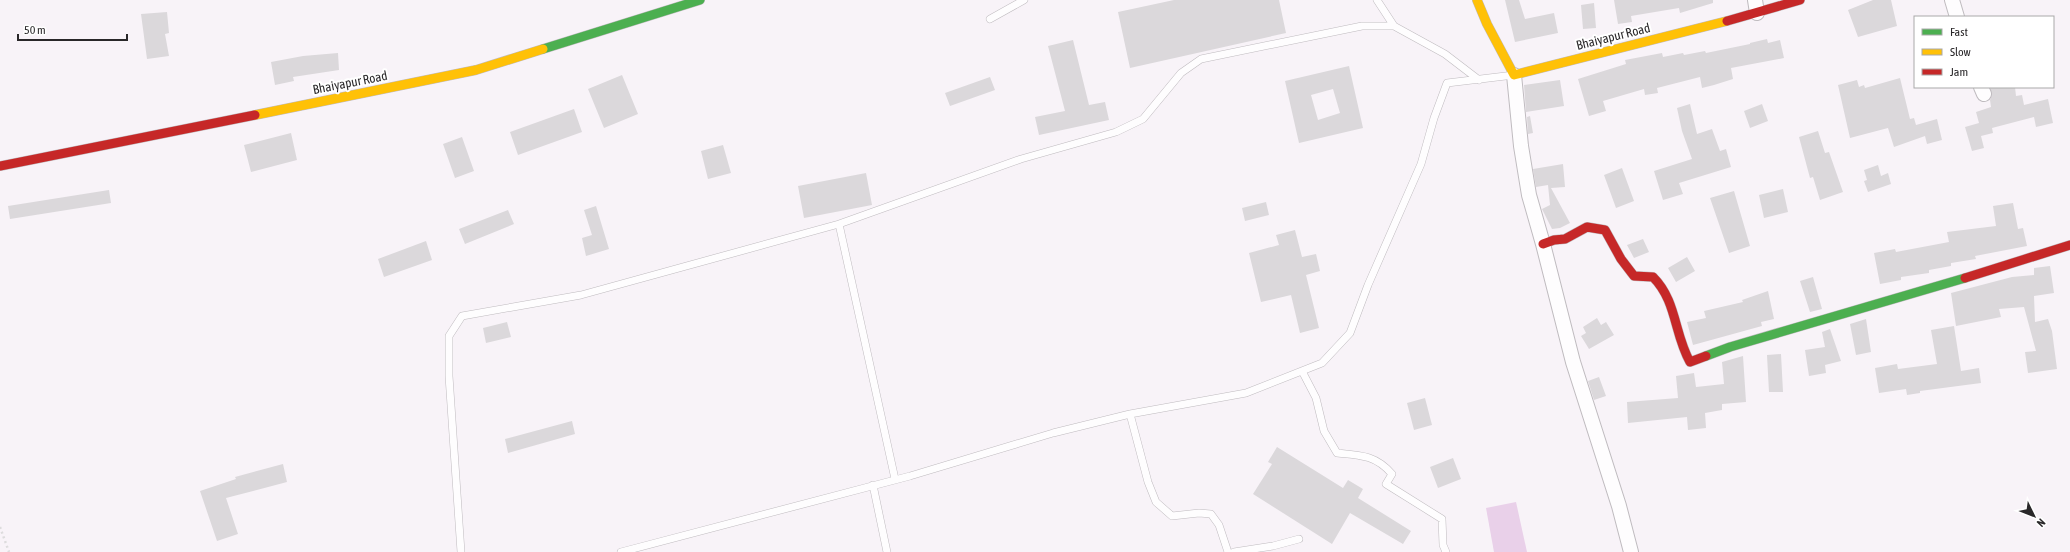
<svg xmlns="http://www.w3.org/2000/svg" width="2070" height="552" font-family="'Asap Condensed',sans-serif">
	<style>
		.green { fill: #e9d0e9 }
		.building { fill: #dbd8db; fill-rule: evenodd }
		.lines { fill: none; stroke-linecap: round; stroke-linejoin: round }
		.lane-casing { stroke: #bfbbbf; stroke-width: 8 }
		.street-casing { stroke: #bfbbbf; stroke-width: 16 }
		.fast-casing { stroke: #bfbbbf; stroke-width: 10 }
		.slow-casing { stroke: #bfbbbf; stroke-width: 10 }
		.jam-casing { stroke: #bfbbbf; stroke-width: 10 }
		.path { stroke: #dddcdd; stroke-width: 2.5; stroke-dasharray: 2 3; stroke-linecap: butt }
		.lane { stroke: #fefdfe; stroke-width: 7 }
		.street { stroke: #fefdfe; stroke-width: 14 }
		.fast { stroke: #4caf50; stroke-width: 9 }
		.slow { stroke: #ffc107; stroke-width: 9 }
		.jam { stroke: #c62828; stroke-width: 9 }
		.labels { text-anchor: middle; stroke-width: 4; stroke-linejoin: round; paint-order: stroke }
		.street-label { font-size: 13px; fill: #292729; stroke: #fff }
	</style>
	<rect width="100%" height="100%" fill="#f8f3f8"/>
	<path class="green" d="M1516 502 1527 552H1494L1486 508Z"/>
	<path class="building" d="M1174 0H1279L1286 33 1130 68 1118 12Z
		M1505 0H1519L1525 19 1554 13 1558 33 1515 42Z
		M1614 0H1713V3L1680 13 1679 8 1631 16 1632 22 1618 24Z
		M1873 0H1891L1897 26 1858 37 1848 10Z
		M1594 3 1596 28 1583 29 1581 5Z
		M167 12 169 33 165 34 169 56 147 59 141 14Z
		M1767 39 1768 43 1780 40 1784 58 1731 68 1733 79 1714 85 1702 88 1700 77 1657 88 1658 93 1645 95 1644 89 1603 101 1606 111 1589 116 1578 79 1626 64 1625 60 1662 53 1663 57 1683 53 1684 55 1705 51 1706 53 1750 44V43Z
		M1073 40 1089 105 1105 102 1109 120 1039 135 1035 117 1065 111 1048 46Z
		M338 53 339 70 293 77 294 81 275 85 271 62 303 56Z
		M1349 66 1363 128 1299 143 1285 81ZM1333 89 1340 113 1318 120 1311 95Z
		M622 75 638 114 604 128 588 89Z
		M990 77 995 90 950 106 945 93Z
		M1900 78 1910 119 1914 118 1916 125 1937 119 1942 140 1927 144 1925 136 1894 147 1888 128 1850 138 1838 85 1857 80 1859 87 1864 85 1865 88Z
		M1560 80 1564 106 1526 112 1524 85Z
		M1990 87H2015L2016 96 2022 95 2024 105 2048 99 2053 123 2036 127 2034 117 1992 128 1993 133 1981 136 1984 148 1972 151 1965 127 1979 123 1976 112 1991 107 1990 100 1992 95Z
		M1690 104 1697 134 1712 129 1720 151 1726 149 1731 167 1679 183 1683 194 1663 200 1654 171 1692 159 1682 131 1677 108Z
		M1762 104 1768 121 1750 128 1744 111Z
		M574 109 582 132 518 155 510 132Z
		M1530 116 1533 133 1528 134 1527 117Z
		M1818 131 1825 153 1829 152 1843 192 1820 200 1813 177 1810 178 1799 137Z
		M291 133 297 160 251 172 244 145Z
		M462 137 474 171 455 178 443 144Z
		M723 145 731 173 708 179 701 151Z
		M1563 164 1565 187 1551 188 1570 223 1560 228 1552 229 1542 209 1550 205 1548 185 1536 187 1533 169Z
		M1878 165 1881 176 1888 173 1891 184 1868 192 1864 181 1867 180 1864 170Z
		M1622 168 1634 201 1616 208 1604 175Z
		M866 173 872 205 804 218 798 186Z
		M1783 189 1788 212 1764 218 1759 195Z
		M109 190 111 203 10 219 8 206Z
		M1734 191 1750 246 1729 253 1710 198Z
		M1266 202 1269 215 1245 221 1242 208Z
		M2013 203 2018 229 2023 228 2027 246 1975 256 1976 259 1951 263V266L1929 270V273L1901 277V280L1880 284 1874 253 1895 249 1896 252 1949 242 1947 232 1996 226 1993 206Z
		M596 206 609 249 586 256 582 238 592 235 584 210Z
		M508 210 514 224 465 244 459 229Z
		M1295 230 1302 257 1316 254 1320 271 1306 275 1319 328 1300 333 1291 295 1261 302 1249 253 1279 245 1276 235Z
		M1643 239 1649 252 1634 258 1627 245Z
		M426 241 432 260 384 277 378 259Z
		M1687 257 1695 271 1676 282 1668 268Z
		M2050 266 2054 293 2034 296 2035 322 2048 319 2052 331 2057 369 2028 373 2025 352 2036 351 2024 307 1999 309 2001 317 1956 326 1951 293 2012 277 2034 275V268Z
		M1813 277 1822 309 1810 312 1800 281Z
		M1768 291 1774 319 1761 322 1762 326 1693 345 1687 322 1706 318 1704 311 1743 302 1742 300Z
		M1597 318 1601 325 1606 322 1614 335 1589 349 1581 336 1586 333 1583 327Z
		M1866 319 1871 352 1856 355 1850 324Z
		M507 322 511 337 486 343 483 328Z
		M1954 326 1961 371 1979 368 1981 383 1920 391V393L1907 395 1906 389 1879 393 1875 368 1897 364 1898 369 1937 364 1931 330Z
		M1830 329 1841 361 1825 365 1826 373 1809 376 1805 350 1825 347 1822 332Z
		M1781 354 1783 392H1769L1767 355Z
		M1743 356 1746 402 1722 404V410L1705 413 1706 428 1688 430 1687 417 1628 423 1627 402 1678 398 1676 376 1694 373 1696 387 1724 384 1722 362Z
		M1599 377 1606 396 1594 400 1588 381Z
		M1425 398 1432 425 1414 430 1407 403Z
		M572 421 575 434 508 453 505 439Z
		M1277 447 1343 488 1348 480 1363 489 1358 498 1411 531 1403 544 1350 513 1332 544 1253 494 1272 464 1268 462Z
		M1453 458 1461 479 1438 488 1430 467Z
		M283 464 287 482 226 498 238 534 217 541 200 491 236 479 235 477Z"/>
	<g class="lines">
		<defs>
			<path id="lane" d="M1377 0 1394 26
				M990 19 1024 0
				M839 224 1021 159 1116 132 1143 119 1181 73 1201 59 1362 26H1394L1445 54 1479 80
				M1302 371 1316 398 1324 431 1337 453C1360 455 1376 455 1392 474L1386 484 1442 519 1443 545 1446 552
				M1130 414 1148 482 1156 502 1172 516 1199 513 1211 514 1219 525 1228 552
				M873 485 887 552
				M461 552 449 376V336L462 316 581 295 839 224 895 479
				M621 552 910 476 1053 433 1130 414 1246 393 1322 363 1350 333 1368 285 1421 164 1434 118 1447 83 1514 75
				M1234 552 1273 546 1299 539"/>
			<path id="street" d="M1755 0 1757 13
				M1952 0 1957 17
				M1514 75 1521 146 1529 195 1543 244 1573 362 1619 506 1631 552
				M1981 87 1984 94"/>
			<path id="fast" d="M543 49 700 0
				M1706 356 1730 347 1965 278"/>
			<path id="slow" d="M1477 0 1487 24 1514 75 1727 21
				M255 115 476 70 543 49"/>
			<path id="jam" d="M1727 21 1800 0
				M0 166 255 115
				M1543 244 1554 240 1565 239 1587 227 1605 230 1621 259 1634 276 1653 277C1677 301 1674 334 1690 362L1706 356
				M1965 278 2070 245"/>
		</defs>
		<use href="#lane" class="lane-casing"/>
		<use href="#street" class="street-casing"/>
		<use href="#fast" class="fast-casing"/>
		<use href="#slow" class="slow-casing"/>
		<use href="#jam" class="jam-casing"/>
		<path class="path" d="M0 527 9 552"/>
		<use href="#lane" class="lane"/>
		<use href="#street" class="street"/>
		<use href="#fast" class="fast"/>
		<use href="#slow" class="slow"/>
		<use href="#jam" class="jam"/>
	</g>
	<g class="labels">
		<g class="street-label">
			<text transform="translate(1613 36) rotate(-14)" y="5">Bhaiyapur Road</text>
			<text transform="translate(350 82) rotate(-11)" y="5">Bhaiyapur Road</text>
		</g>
	</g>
	<rect x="1914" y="16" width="140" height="72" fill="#ffffff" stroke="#a9a9a9"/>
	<rect x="1922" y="29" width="20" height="6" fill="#4caf50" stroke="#a9a9a9"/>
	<text x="1950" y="36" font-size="12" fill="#292729">Fast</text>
	<rect x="1922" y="49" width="20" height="6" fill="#ffc107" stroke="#a9a9a9"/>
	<text x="1950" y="56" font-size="12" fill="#292729">Slow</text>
	<rect x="1922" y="69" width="20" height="6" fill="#c62828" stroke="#a9a9a9"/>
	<text x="1950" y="76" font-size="12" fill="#292729">Jam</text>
	<g transform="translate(2034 516) rotate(133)" stroke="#ffffff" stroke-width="3" paint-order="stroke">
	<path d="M0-3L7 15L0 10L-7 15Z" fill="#292729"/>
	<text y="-6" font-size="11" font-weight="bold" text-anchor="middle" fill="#292729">N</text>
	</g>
	<path d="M18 34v6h109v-6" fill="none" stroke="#292729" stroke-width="2"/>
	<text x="24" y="34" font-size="12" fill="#292729" stroke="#ffffff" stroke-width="3" paint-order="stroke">50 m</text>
</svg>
